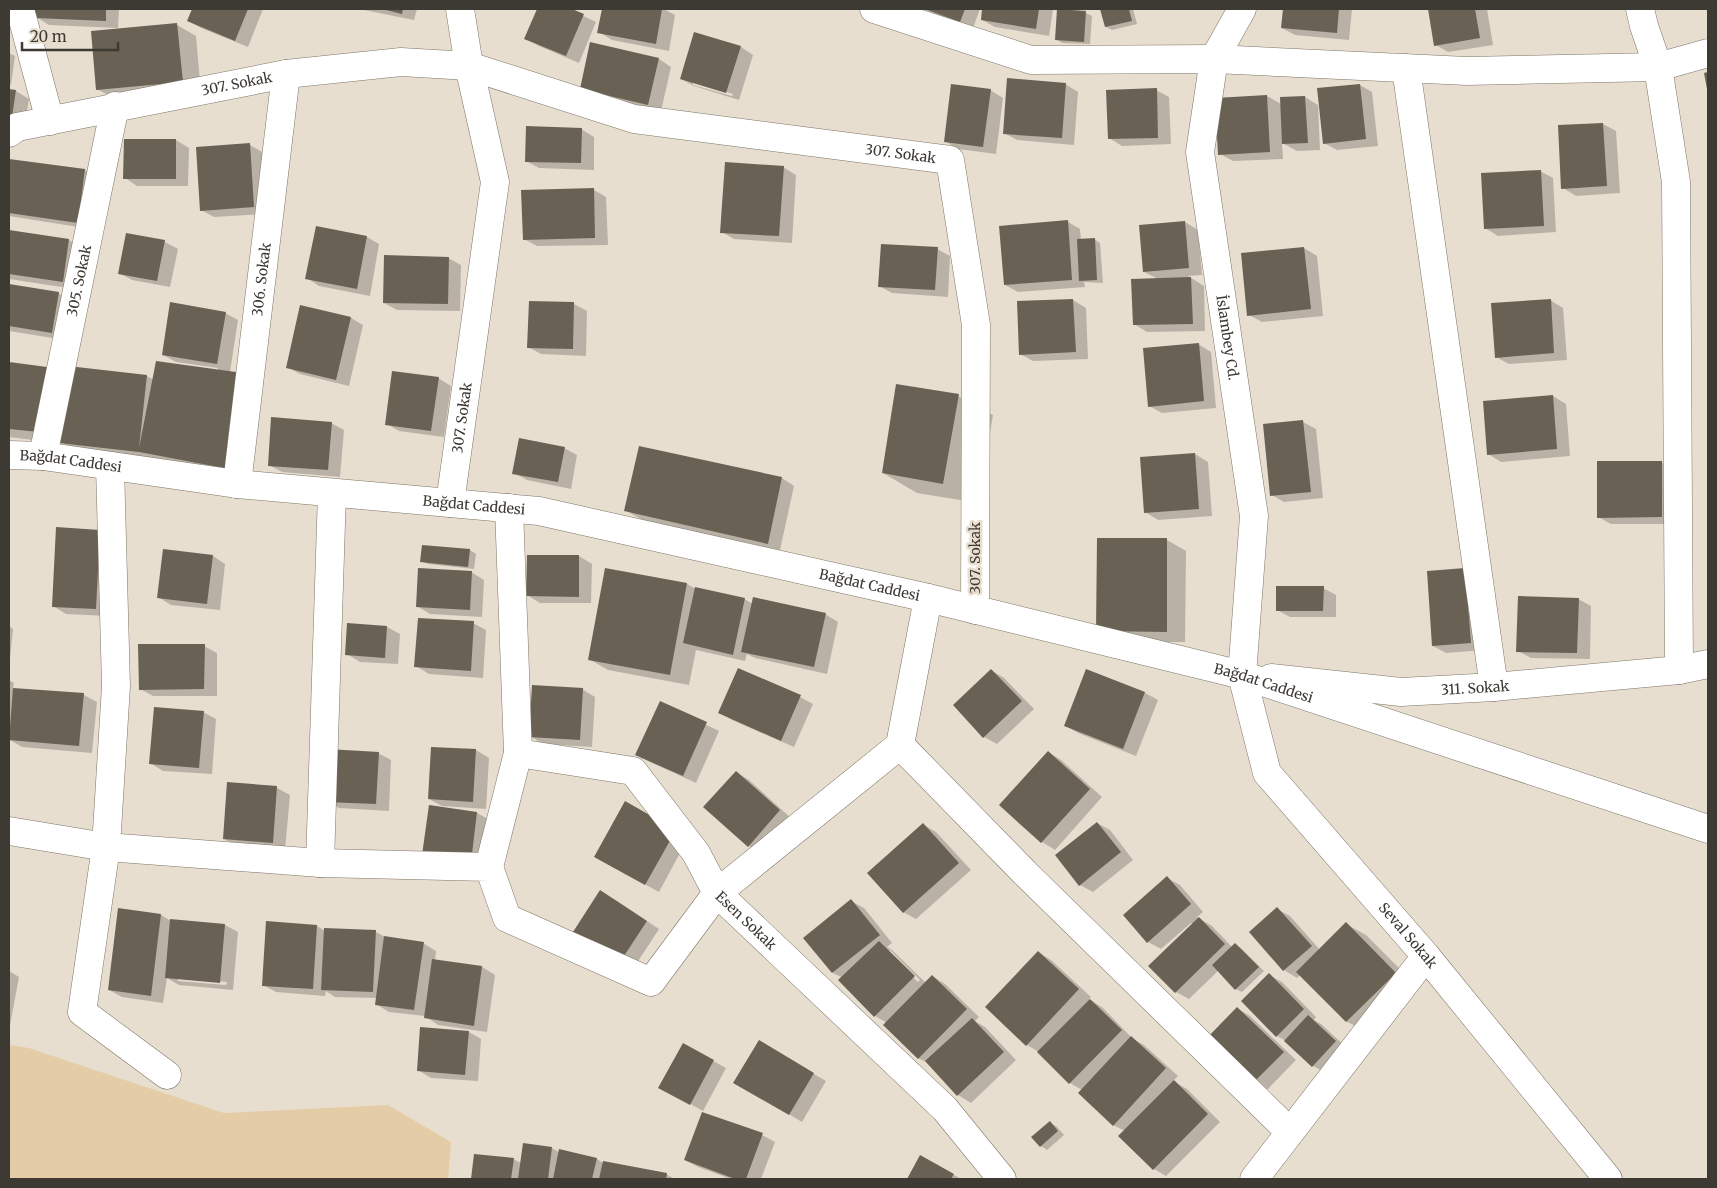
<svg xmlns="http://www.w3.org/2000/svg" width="1717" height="1188" font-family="Merriweather,serif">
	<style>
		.green { fill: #e4cda6 }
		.shadow { fill: #0003; fill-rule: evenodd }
		.building { fill: #696154 }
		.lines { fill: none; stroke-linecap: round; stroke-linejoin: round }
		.minor-casing { stroke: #7d7567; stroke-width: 29 }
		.major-casing { stroke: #7d7567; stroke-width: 29 }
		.minor { stroke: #fff; stroke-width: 28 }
		.major { stroke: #fff; stroke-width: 28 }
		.labels { text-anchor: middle; stroke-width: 5; stroke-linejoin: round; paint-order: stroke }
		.street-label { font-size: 14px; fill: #3d3933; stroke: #e8decf }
	</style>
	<rect width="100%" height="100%" fill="#e8decf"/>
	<path class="green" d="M9 1045 29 1048 224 1113 388 1105 451 1142 448 1179H9Z"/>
	<path class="shadow" d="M37 9H119L118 28 49 25 36 17Z
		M193 9H263L248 47 201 28 188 21Z
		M359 9H417L414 20Z
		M538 9H569L596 22 579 63 539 46 526 38Z
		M603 9H664L675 15 669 51 612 40 599 32Z
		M922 9H980L973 28Z
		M984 9H1053L1049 36 995 27 982 20Z
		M1101 9H1133L1137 24 1112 30 1106 27Z
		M1284 9H1352L1349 40 1295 35 1282 28Z
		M1430 9H1487L1493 45 1448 52 1436 45Z
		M1086 13 1092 16 1090 44 1062 43 1056 39Z
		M177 25 196 36 201 93 117 100 97 89Z
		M741 47 753 55 739 100 694 86 681 79ZM693 82 733 94 732 96 693 85Z
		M9 53 15 56 11 85 9 84Z
		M659 59 671 67 661 111 594 96Z
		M1065 84 1078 92 1074 145 1017 140 1004 133Z
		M1360 85 1372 92 1378 146 1337 150 1324 143Z
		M9 90 16 91 29 99 25 124 9 121Z
		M990 90 1003 98 996 154 958 149 945 141Z
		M1156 90 1169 97 1171 144 1122 146 1109 138Z
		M1267 96 1281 104 1305 97 1318 105 1320 150 1297 151 1282 143 1283 159 1233 161 1220 154Z
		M1603 124 1616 131 1620 193 1576 196 1563 188 1559 127Z
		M581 129 594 137V170L539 168 526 161Z
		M176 140 189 148 188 186H137L125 178Z
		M250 145 262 152 266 214 214 217 201 210Z
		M9 160 85 170 98 178 91 229 9 216Z
		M783 167 796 175 792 243 734 239 722 232Z
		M1540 171 1553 178 1556 232 1498 236 1485 228Z
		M594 190 606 197 608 245 537 246 524 239Z
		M1068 222 1080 229 1081 240 1094 239 1100 243 1103 283 1084 282 1085 287 1018 292 1005 285Z
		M1185 222 1198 230 1202 275 1188 276 1204 286 1205 331 1147 332 1134 324 1158 279 1144 272Z
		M9 231 69 240 82 248 75 289 9 279Z
		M127 234 165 242 178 249 170 287 132 280 119 273Z
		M367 237 379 244 370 296 319 286 307 278Z
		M1304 248 1317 256 1323 316 1262 322 1249 315Z
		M937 249 950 256 948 297 892 293 879 286Z
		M448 258 461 265 460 311 397 310 384 303Z
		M9 285 58 293 71 301 65 340 9 331Z
		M1073 300 1086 308 1088 359 1033 361 1020 354Z
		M1550 300 1563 308 1567 360 1509 364 1496 357Z
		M574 304 587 311 586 356 541 354 528 347Z
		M225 313 238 320 230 372 249 479 80 453 59 441 58 443 9 437V363L46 368 68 380 69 368 147 376 154 380 218 371V368L176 362 163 355Z
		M351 318 363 325 349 386 300 374 287 367Z
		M1198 344 1211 352 1216 408 1162 413 1149 406Z
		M438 378 451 386 444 437 399 431 387 424Z
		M958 396 993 415 978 503 917 493 883 473Z
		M1553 396 1566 404 1570 456 1501 462 1488 454Z
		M1303 422 1316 429 1323 498 1284 502 1272 495Z
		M331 423 344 430 340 477 282 472 269 465Z
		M564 448 577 455 571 489 527 480 514 473Z
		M1195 454 1208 462 1212 516 1158 520 1145 512Z
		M1661 462 1674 469 1675 524H1611L1598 517Z
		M782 478 794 486 780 550 644 521 625 510Z
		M100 531 108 616 66 614 53 606Z
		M1167 540 1186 551 1185 642H1117Z
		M470 550 476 554 474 569 428 564 422 561Z
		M213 556 225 564 220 610 171 605 158 597Z
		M579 556 592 564 591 603H540L527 595Z
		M1465 570 1484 650 1446 653 1433 646Z
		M471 572 484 580 482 617 430 614 417 606Z
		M687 584 696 589 744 599 753 604 825 614 838 622 827 674 755 658 747 654 745 661 696 650 689 685 608 670 589 659Z
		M1323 588 1336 595V617H1290L1277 610Z
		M1578 599 1591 606 1590 659 1531 658 1518 651Z
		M473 623 486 630 483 678 429 674 416 666Z
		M9 626 13 629 9 669Z
		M387 627 400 634 398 664 360 662 347 654Z
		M204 646 217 653V696H153L140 689Z
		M991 670 1004 678 1034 709 997 744 984 737Z
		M1087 671 1145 693 1158 700 1136 756 1078 733 1065 725Z
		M9 680 14 683 13 689 84 695 97 702 92 753 22 747 10 740Z
		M582 689 595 697 592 747 543 744 530 736Z
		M800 697 813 704 794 747 732 720 720 712Z
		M661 703 719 731 696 783 650 762 637 755Z
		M203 712 216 719 212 774 163 771 150 763Z
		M432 748 476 750 489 758 486 809 442 806 429 799Z
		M1048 752 1061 760 1102 797 1055 850 1042 842 1000 805Z
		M378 753 391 760 389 811 339 808 326 801Z
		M736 772 749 780 792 819 761 854 749 846 704 807Z
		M228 784 277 788 290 795 285 850 237 846 224 839Z
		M625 803 688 838 659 892 608 864Z
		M430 807 477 813 490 820 483 868Z
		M1097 823 1110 830 1133 860 1093 892 1080 885Z
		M924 825 936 832 971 870 916 919 903 912Z
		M1167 878 1180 885 1203 912 1197 917 1212 926 1232 947 1235 944 1241 948 1264 971 1242 992 1236 989 1219 970 1189 999 1176 992 1193 924 1191 923 1161 949 1148 942Z
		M614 899 659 929 633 969 620 961Z
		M851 901 864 908 892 943 887 947 892 950 926 983 932 976 945 984 979 1017 975 1021 985 1027 1016 1060 971 1103 958 1095 928 1063 918 1058 887 1023 875 1016 843 978 833 973ZM890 950 920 980 918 982 888 952Z
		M1277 909 1290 916 1320 950 1346 924 1366 935 1415 984 1366 1032 1346 1021 1300 975 1297 978 1284 970 1250 932Z
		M161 915 171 921 225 925 238 932 233 990 179 985 167 978 163 1003 122 997 109 990ZM178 978 227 982 226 985 178 981Z
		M317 926 325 931 376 932 387 938 423 943 436 951 435 961 482 967 495 975 487 1032 438 1025 425 1016 389 1012 376 1004 377 998 335 997 326 991 325 996 276 992 263 985Z
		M1038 952 1051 960 1091 997 1089 999 1103 1008 1133 1039 1144 1045 1178 1076 1173 1081 1187 1089 1220 1122 1166 1176 1154 1169 1125 1131 1113 1125 1082 1090 1070 1083 1039 1052 1027 1045Z
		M9 971 19 977 9 1031Z
		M1269 975 1282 982 1316 1017 1314 1020 1321 1024 1348 1049 1326 1073 1313 1066 1286 1041 1277 1036 1243 1001Z
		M1237 1008 1250 1016 1296 1060 1265 1092 1252 1084Z
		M469 1032 481 1039 478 1081 431 1078 418 1070Z
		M759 1042 826 1081 802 1122 735 1082Z
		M684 1045 726 1068 703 1111 660 1087Z
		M1050 1123 1056 1126 1064 1135 1047 1150 1041 1146Z
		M762 1135 775 1142 761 1179H731L698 1167 685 1160Z
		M552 1148 560 1153 597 1159 603 1163 666 1174 675 1179H472L475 1156 513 1159 521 1163Z
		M921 1156 961 1179H908Z"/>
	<path class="building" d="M35 9H106V21L35 18Z
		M192 9H248L235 41 187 21Z
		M382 9H403L402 14Z
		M537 9H572L584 14 566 56 524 39Z
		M602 9H662L656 44 597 33Z
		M925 9H965L960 22Z
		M982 9H1039L1036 29 981 20Z
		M1057 9 1086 11 1084 42 1055 40Z
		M1100 9H1129L1132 21 1105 27Z
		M1283 9H1339L1337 33 1281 28Z
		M1428 9H1475L1480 38 1434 46Z
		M177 23 183 82 96 90 91 31Z
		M694 32 741 46 726 93 680 79Z
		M590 42 659 58 648 105 580 89Z
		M1708 72V89H1707L1704 73Z
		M1007 78 1066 83 1062 138 1003 134Z
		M951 84 991 89 983 147 944 142Z
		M1360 84 1366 139 1323 144 1317 88Z
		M1157 88 1158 138 1108 139 1106 90Z
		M9 89 16 90 12 117H9Z
		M1267 95 1270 152 1218 155 1215 98Z
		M1305 96 1308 143 1282 144 1280 97Z
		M1603 123 1607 186 1561 189 1558 125Z
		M526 126 582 128 581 163 525 162Z
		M124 139H176V179H123Z
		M250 143 254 207 200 211 196 147Z
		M9 159 85 169 78 223 9 213Z
		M725 162 784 166 779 236 720 233Z
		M1541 170 1544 226 1484 229 1481 173Z
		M594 188 595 238 523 240 521 190Z
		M1068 220 1072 280 1004 285 999 226Z
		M1185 221 1189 268 1143 272 1139 225Z
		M316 226 367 236 357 289 305 279Z
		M9 230 69 239 63 282 9 274Z
		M126 233 165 240 157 281 118 274Z
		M1095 238 1097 280 1079 281 1077 239Z
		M881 244 938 247 935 290 878 287Z
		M1304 247 1311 309 1247 316 1241 253Z
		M384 255 449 257 448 304 383 303Z
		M1191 277 1193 324 1133 325 1131 279Z
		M9 284 59 292 52 333 9 326Z
		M1073 299 1076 352 1019 355 1017 301Z
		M1551 299 1554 353 1495 358 1491 303Z
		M529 301 574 302 573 349 527 348Z
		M170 302 226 312 217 364 162 355Z
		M300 305 351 317 336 380 286 368Z
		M1199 343 1204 401 1148 407 1143 348Z
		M156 361 243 373 229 469 139 452 59 443 68 366 147 375 139 448Z
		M9 362 47 367 39 432 9 429Z
		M392 371 439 377 431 431 385 425Z
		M896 384 959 394 943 484 882 473Z
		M1553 395 1557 449 1487 455 1483 401Z
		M271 417 332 422 328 470 268 466Z
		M1303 420 1311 492 1270 496 1263 424Z
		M519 438 565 447 558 482 512 474Z
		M639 446 782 477 768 544 624 511Z
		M1195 453 1199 509 1144 513 1140 457Z
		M1597 461H1662V517L1597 518Z
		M56 527 100 530 96 609 52 607Z
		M1097 538H1167V632L1096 631Z
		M422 545 470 549 468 567 420 562Z
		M163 549 213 555 207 604 157 598Z
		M527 555H579V597L526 596Z
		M418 568 472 571 470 610 416 607Z
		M605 568 687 583 670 675 588 660Z
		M1465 568 1471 643 1432 646 1427 571Z
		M1276 586H1324L1323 611H1276Z
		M695 587 745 598 733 655 683 643Z
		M1518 596 1579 598 1577 653 1516 652Z
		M753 597 826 613 814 667 741 652Z
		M418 618 474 621 471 671 414 667Z
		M347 623 387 626 385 658 345 655Z
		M138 644H205L204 689 139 690Z
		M738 668 801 695 781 741 718 713Z
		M991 669 1022 701 983 738 953 705Z
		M1086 669 1145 692 1123 749 1064 726Z
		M532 685 583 688 580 740 529 737Z
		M13 688 84 693 79 746 9 740Z
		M660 701 707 722 683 776 635 755Z
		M154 707 204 711 199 768 149 764Z
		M431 747 476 749 473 802 428 799Z
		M327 749 379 752 376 804 325 802Z
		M1048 751 1090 789 1041 843 999 805Z
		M736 771 780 810 748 847 703 807Z
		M227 782 277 786 273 843 223 839Z
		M625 801 676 830 645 885 594 857Z
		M429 805 477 812 471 862 422 855Z
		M1097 822 1121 852 1079 886 1055 855Z
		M923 823 959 863 903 913 867 873Z
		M1167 876 1191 904 1147 943 1123 915Z
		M600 890 647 921 620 962 573 932Z
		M851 899 880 935 832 973 803 938Z
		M1277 907 1312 946 1283 971 1249 932Z
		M118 908 161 914 151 996 108 990Z
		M1199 917 1225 944 1175 993 1148 966Z
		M170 919 225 924 220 983 165 978Z
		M266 921 317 925 313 989 262 986Z
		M1346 922 1396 973 1346 1022 1296 972Z
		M324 928 376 930 373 992 321 990Z
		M384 936 424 942 414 1010 375 1005Z
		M879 941 915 976 874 1017 838 980Z
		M1235 943 1259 967 1235 990 1212 965Z
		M1038 951 1079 989 1026 1046 985 1007Z
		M432 959 482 966 474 1026 424 1018Z
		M1269 973 1304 1009 1276 1037 1241 1001Z
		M932 975 967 1009 918 1059 883 1025Z
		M1090 999 1122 1030 1069 1084 1037 1052Z
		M1237 1007 1284 1052 1251 1085 1205 1040Z
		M1308 1015 1336 1041 1312 1067 1284 1041Z
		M972 1018 1004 1052 957 1096 925 1061Z
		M420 1027 469 1031 465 1075 417 1071Z
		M1131 1036 1166 1068 1113 1126 1078 1093Z
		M759 1040 814 1073 789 1115 733 1083Z
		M683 1043 714 1060 690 1105 658 1088Z
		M1174 1080 1208 1114 1153 1170 1118 1136Z
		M702 1112 763 1133 746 1179H735L684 1160Z
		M1050 1121 1058 1131 1040 1147 1031 1137Z
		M523 1143 552 1147 548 1179H518Z
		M559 1149 597 1158 592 1179H553Z
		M474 1154 514 1158 511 1179H471Z
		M920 1155 954 1174 951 1179H907Z
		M603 1161 667 1173 666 1179H599Z"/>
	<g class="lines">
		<defs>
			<g id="minor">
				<path d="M20 9 50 121"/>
				<path d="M874 9 1031 60 1214 59 1467 71 1658 67 1708 53"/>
				<path id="s1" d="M1242 9 1214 59 1200 152 1254 516 1242 675 1267 773 1426 956 1608 1179"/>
				<path d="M1640 9 1644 26 1658 67 1676 182 1679 670"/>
				<path d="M1406 68 1494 687"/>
				<path id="s2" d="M9 133 17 127 286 74 401 62 469 66 634 119 950 160 976 325 975 610"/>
				<path id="s3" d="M43 456 115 106"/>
				<path d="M110 466 116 686 106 847 82 1012 167 1075"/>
				<path id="s4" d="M237 484 286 74"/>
				<path id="s5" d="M450 503 495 182 469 66 460 9"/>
				<path id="s6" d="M928 598 900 745 717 893 945 1109 1002 1179"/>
				<path id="s7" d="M1271 678 1401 692 1494 687 1679 670 1708 664"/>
				<path d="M900 745 1025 873 1290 1132"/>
				<path d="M9 831 106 847 320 863 489 867 507 918 651 982 717 893 696 853 633 771 518 753"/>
				<path d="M320 863 332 493"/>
				<path d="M489 867 518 753 509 508"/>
				<path d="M1254 1179 1426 956"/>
			</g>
			<g id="major">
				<path id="s8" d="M9 455 43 456 237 484 539 511 928 598 1242 675 1708 829"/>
			</g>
		</defs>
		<use href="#minor" class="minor-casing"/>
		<use href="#major" class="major-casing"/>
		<use href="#minor" class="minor"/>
		<use href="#major" class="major"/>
	</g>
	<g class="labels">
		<g class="street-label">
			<text dy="5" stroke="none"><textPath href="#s2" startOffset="234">307. Sokak</textPath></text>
			<text dy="5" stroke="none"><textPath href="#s2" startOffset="910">307. Sokak</textPath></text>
			<text dy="5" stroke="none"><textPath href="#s4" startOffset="206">306. Sokak</textPath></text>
			<text dy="5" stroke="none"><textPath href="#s3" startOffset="179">305. Sokak</textPath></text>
			<text dy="5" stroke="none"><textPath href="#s1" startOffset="339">İslambey Cd.</textPath></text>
			<text dy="5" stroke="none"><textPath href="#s5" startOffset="86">307. Sokak</textPath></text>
			<text dy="5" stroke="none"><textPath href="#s8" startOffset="62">Bağdat Caddesi</textPath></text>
			<text dy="5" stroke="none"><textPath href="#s8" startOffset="468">Bağdat Caddesi</textPath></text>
			<text transform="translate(975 558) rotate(-90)" y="5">307. Sokak</text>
			<text dy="5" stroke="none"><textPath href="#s8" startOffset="872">Bağdat Caddesi</textPath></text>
			<text dy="5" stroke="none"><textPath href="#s8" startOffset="1278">Bağdat Caddesi</textPath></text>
			<text dy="5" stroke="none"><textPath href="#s7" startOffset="205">311. Sokak</textPath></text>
			<text dy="5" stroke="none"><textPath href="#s6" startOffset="425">Esen Sokak</textPath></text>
			<text dy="5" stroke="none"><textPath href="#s1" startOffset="995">Seval Sokak</textPath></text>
		</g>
	</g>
	<rect width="1717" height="1188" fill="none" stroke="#3d3933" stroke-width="20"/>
	<path d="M22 42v8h96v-8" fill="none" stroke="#3d3933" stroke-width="2.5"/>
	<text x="30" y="42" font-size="15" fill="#3d3933" stroke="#e8decf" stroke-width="4" paint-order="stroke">20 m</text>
</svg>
